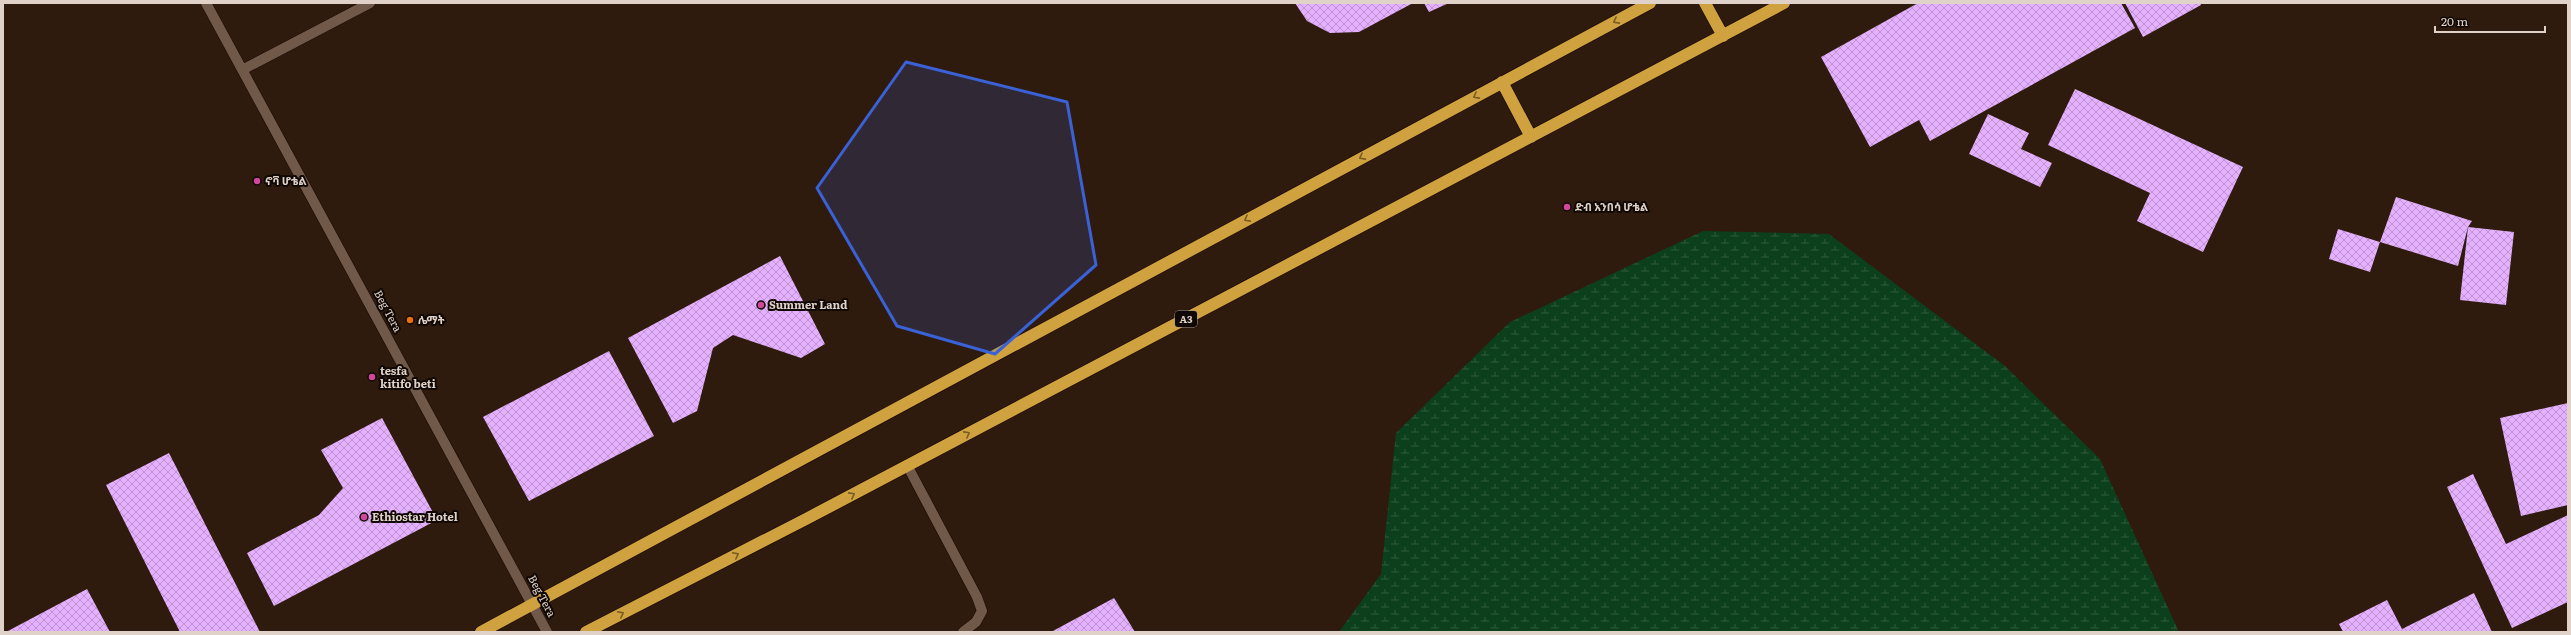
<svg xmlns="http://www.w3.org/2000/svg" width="2571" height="635" font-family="Literata,'Noto Sans Ethiopic',serif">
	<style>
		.wetland { fill: url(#wetland-marsh) }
		.building { fill: url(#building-cross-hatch) }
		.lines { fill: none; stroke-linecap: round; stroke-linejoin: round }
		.minor-casing { stroke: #160500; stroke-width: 11 }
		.highway-casing { stroke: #160500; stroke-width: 13 }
		.minor { stroke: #705949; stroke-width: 10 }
		.highway { stroke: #d0a23f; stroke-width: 12 }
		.oneway { stroke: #7a5d24 }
		.marked { fill: #3a62d6; fill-opacity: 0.2; stroke: #3a62d6; stroke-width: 3; stroke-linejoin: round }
		.hotel-dot { fill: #d1479c; stroke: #100804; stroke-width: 1.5 }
		.food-dot { fill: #e8710a; stroke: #100804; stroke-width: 1.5 }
		.labels { text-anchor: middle; stroke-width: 4; stroke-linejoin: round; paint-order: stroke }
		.shield { fill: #100804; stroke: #a2958e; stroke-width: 1 }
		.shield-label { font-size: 10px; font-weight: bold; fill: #e0d2c9 }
		.poi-label { font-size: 11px; font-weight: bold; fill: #e0d2c9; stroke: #100804; text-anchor: start }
		.street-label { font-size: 11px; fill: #e0d2c9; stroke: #100804 }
	</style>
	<defs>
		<pattern id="wetland-marsh" width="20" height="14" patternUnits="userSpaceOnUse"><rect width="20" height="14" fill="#0c3f1c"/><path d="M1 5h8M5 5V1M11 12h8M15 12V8" fill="none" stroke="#2f5a3c"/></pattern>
		<pattern id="building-cross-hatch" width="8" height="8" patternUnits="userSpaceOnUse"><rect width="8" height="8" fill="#e4b0ff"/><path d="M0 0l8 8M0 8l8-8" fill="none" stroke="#bc94ce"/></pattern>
	</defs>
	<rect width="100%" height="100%" fill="#2e1b0d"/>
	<path class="wetland" d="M1703 231 1829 234 2005 366 2100 459 2179 632H1339L1381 574 1396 433 1510 322Z"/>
	<path class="building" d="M1295 3H1413L1359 32 1330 33 1307 21Z
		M1424 3H1449L1429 12Z
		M1918 3H2121L2135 28 1930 141 1919 120 1870 147 1821 57Z
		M2125 3H2200L2201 5 2143 37Z
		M2075 89 2243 167 2203 252 2137 221 2150 193 2048 145Z
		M1988 114 2029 133 2021 149 2052 163 2040 187 1969 154Z
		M2396 197 2472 221 2468 227 2514 232 2506 305 2460 300 2468 227 2458 266 2380 242Z
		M2338 229 2380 242 2370 272 2329 259Z
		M780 256 825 344 801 358 733 335 713 348 697 411 673 423 628 338Z
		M609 351 654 436 529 501 483 417Z
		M2568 403V505L2521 516 2500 418Z
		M382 418 437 520 274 606 247 553 319 515 343 488 321 450Z
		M169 453 260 632H180L106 485Z
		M2473 474 2506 544 2568 515V602L2512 628 2447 487Z
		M87 589 110 632H6Z
		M2474 593 2492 632H2343L2339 624 2387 600 2402 629Z
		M1114 598 1135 632H1051Z"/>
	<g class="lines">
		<defs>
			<path id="minor" d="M206 3 547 632
				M244 69 370 3
				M907 465 977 597 982 611 976 622 963 632"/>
			<path id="highway" d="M1705 3 1723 36
				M1502 82 1531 137
				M481 632 1650 3
				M586 632 808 518 1784 3"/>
		</defs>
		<use href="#minor" class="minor-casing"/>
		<use href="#highway" class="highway-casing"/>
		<use href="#minor" class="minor"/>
		<use href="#highway" class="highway"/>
	</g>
	<defs><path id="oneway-chevron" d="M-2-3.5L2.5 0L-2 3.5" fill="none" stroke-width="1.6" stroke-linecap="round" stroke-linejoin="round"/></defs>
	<g class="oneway">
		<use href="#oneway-chevron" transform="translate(1616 21) rotate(152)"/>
		<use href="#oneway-chevron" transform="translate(1476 96) rotate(152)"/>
		<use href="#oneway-chevron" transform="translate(1362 157) rotate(152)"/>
		<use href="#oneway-chevron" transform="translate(1247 219) rotate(152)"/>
		<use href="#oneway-chevron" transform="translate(967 434) rotate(-28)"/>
		<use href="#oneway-chevron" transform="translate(852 495) rotate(-28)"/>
		<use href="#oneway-chevron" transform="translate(736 555) rotate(-27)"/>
		<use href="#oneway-chevron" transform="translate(621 614) rotate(-27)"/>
	</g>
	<path class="marked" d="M906 62 1067 102 1096 265 995 354 897 326 817 188Z"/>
	<g class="hotel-dot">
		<circle cx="257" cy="181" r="4"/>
		<circle cx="1567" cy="207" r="4"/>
		<circle cx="761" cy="305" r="4"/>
		<circle cx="372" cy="377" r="4"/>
		<circle cx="364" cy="517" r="4"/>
	</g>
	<circle class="food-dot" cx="410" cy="320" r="4"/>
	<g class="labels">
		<rect class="shield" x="1175" y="311" width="22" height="16" rx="3"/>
		<g class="shield-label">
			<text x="1186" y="323">A3</text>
		</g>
		<g class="poi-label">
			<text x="265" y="185">ኖቫ ሆቴል</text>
			<text x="1575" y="211">ድብ አንበሳ ሆቴል</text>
			<text x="769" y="309">Summer Land</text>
			<text x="418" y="324">ሌማት</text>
			<text x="380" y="375">tesfa<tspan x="380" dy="13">kitifo beti</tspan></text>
			<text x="372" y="521">Ethiostar Hotel</text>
		</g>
		<g class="street-label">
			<text transform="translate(388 311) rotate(62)" y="4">Beg Tera</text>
			<text transform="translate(542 596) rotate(62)" y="4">Beg Tera</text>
		</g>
	</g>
	<rect width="2571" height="635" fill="none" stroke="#e0d2c9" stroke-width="8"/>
	<path d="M2435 26v6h110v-6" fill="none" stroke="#e0d2c9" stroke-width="2"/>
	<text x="2441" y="26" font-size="12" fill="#e0d2c9" stroke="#100804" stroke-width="3" paint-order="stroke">20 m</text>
</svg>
